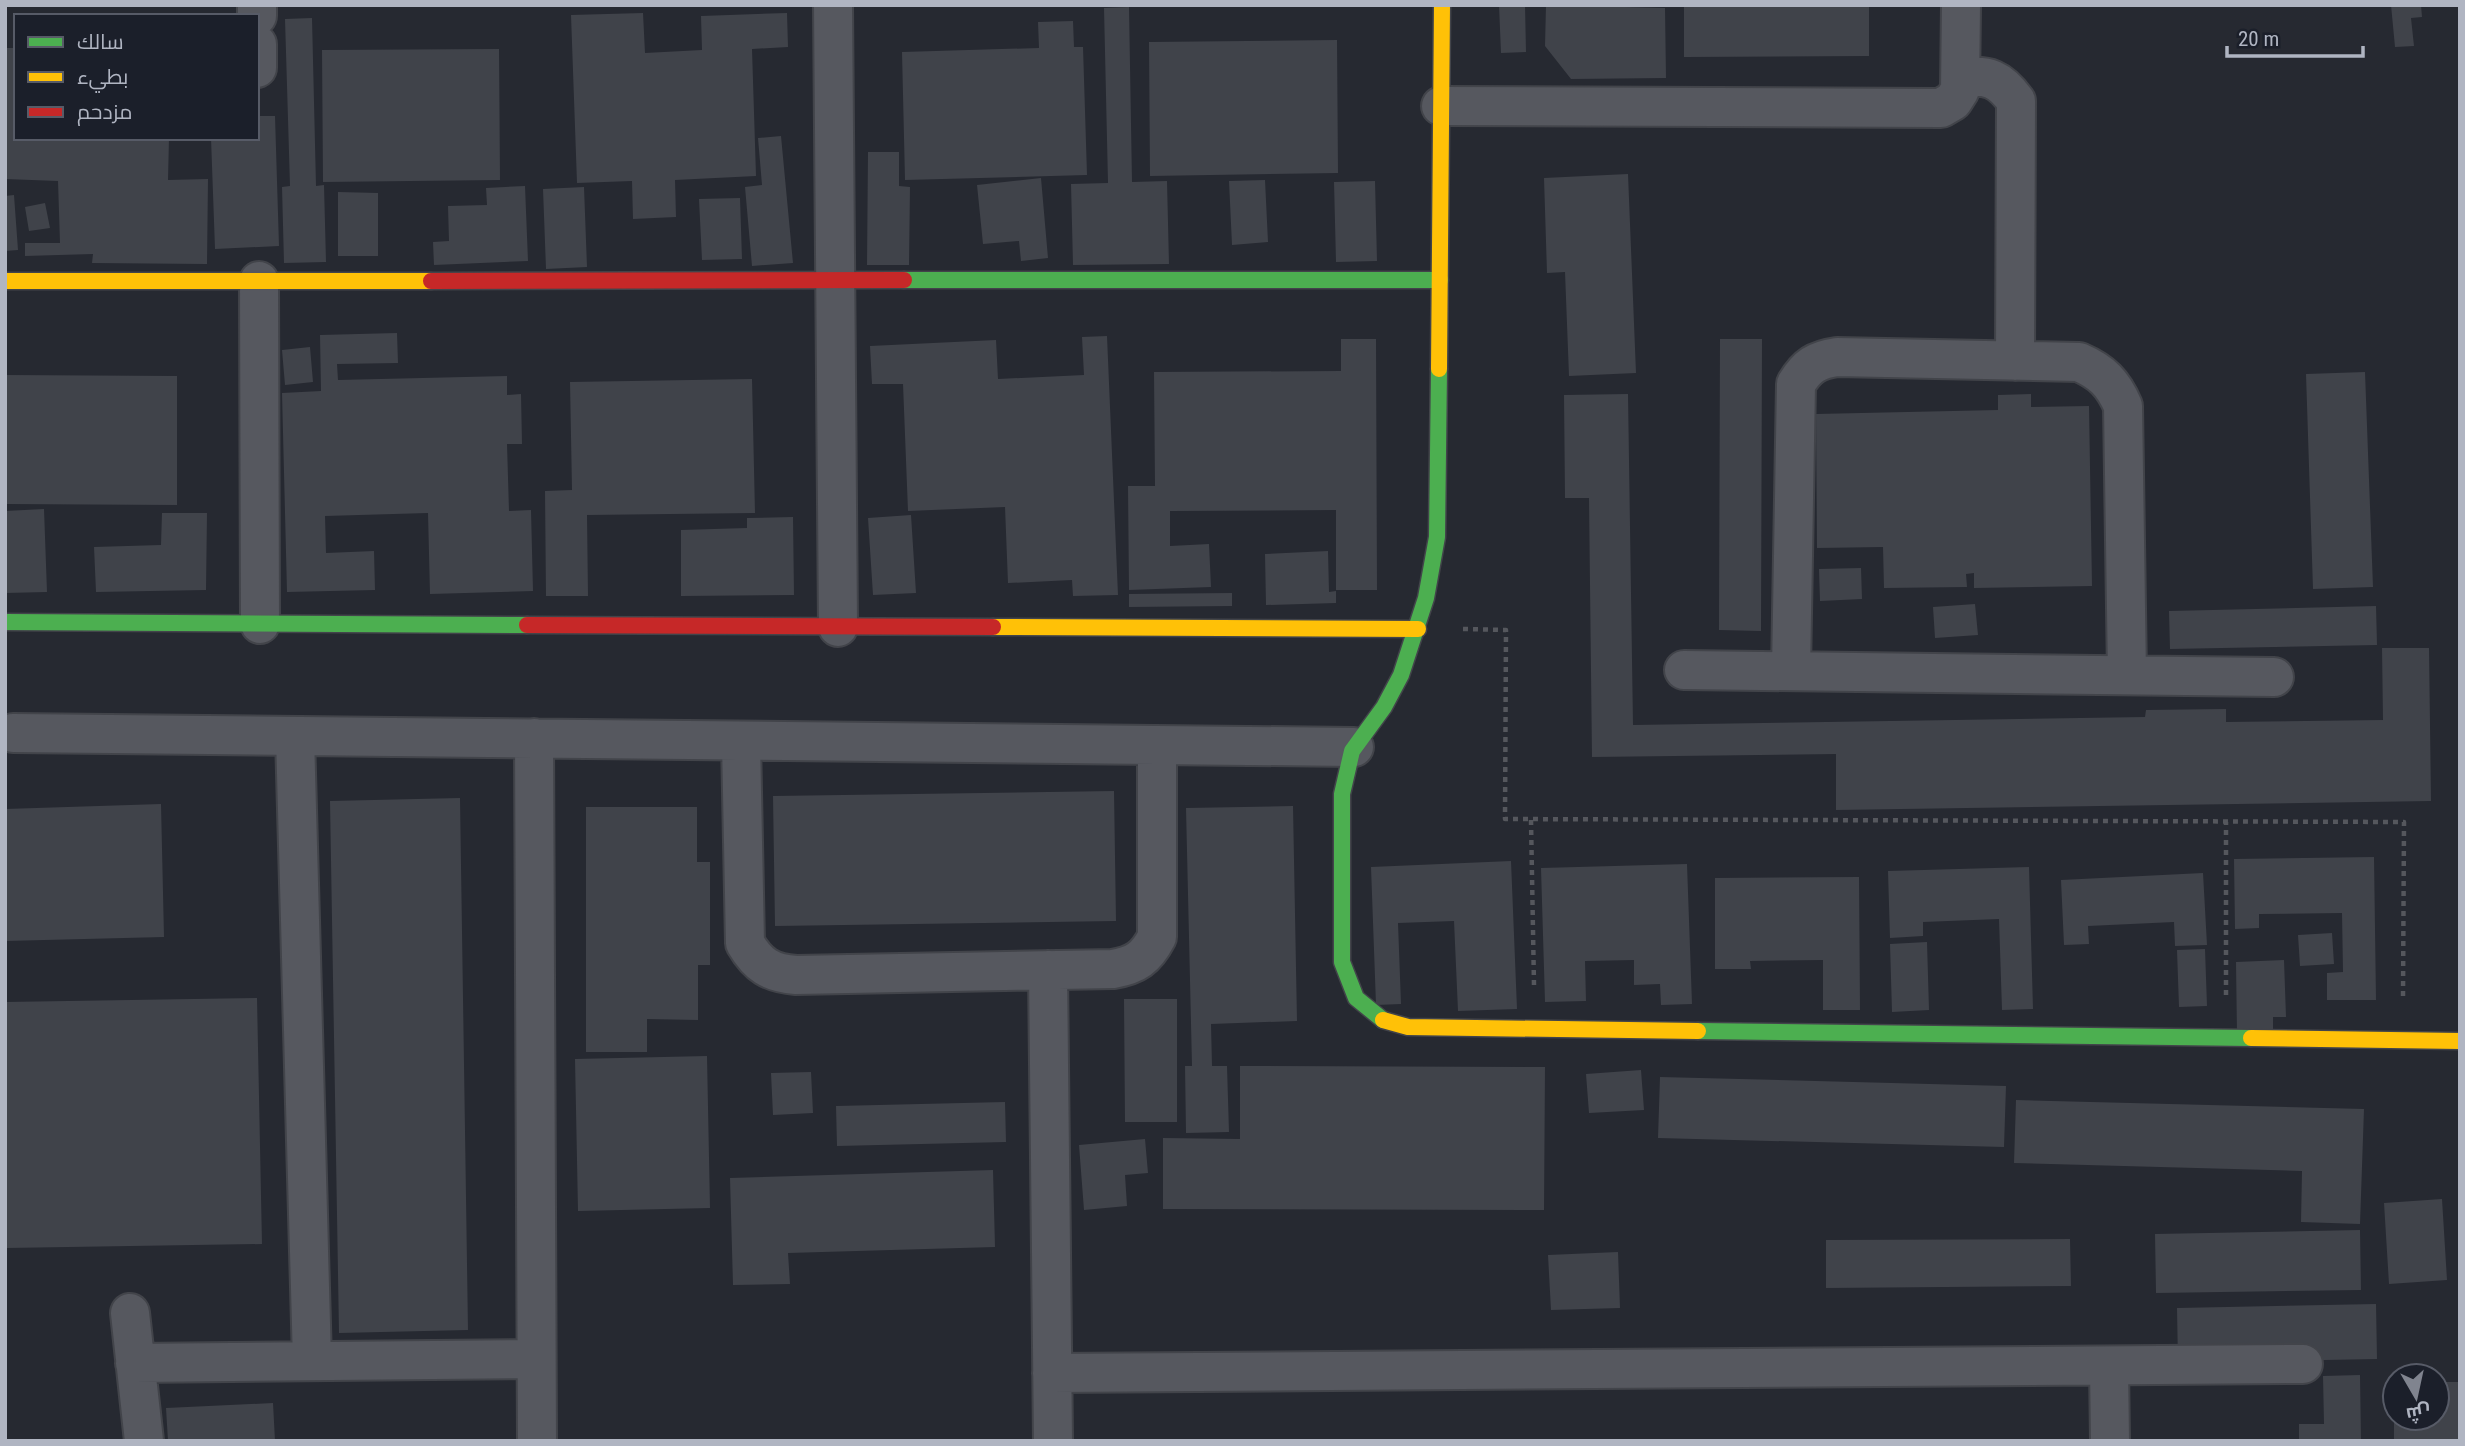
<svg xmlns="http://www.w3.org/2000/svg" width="2465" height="1446" font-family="'Roboto Condensed',Cairo,sans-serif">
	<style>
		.building { fill: #40434a }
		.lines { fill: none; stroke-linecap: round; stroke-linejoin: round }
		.street-casing { stroke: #42444a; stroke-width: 42 }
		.fast-casing { stroke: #42444a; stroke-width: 19 }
		.slow-casing { stroke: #42444a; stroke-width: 19 }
		.jam-casing { stroke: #42444a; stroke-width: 19 }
		.path { stroke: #55575d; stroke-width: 4.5; stroke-dasharray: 5 5; stroke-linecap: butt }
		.street { stroke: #56585f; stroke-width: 38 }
		.fast { stroke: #4caf50; stroke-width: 16 }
		.slow { stroke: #ffc107; stroke-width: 16 }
		.jam { stroke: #c62828; stroke-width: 16 }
	</style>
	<rect width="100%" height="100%" fill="#262931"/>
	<path class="building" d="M1499 5H1525L1526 52 1501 53Z
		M1546 5 1665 8 1666 78 1571 79 1545 46Z
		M1684 5H1869V56L1684 57Z
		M2391 5H2421L2422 17 2411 18 2414 46 2395 47Z
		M1129 7 1132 182 1167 181 1169 264 1073 265 1071 184 1108 183 1104 8Z
		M643 13 645 53 702 50 701 16 787 13 788 47 752 49 756 176 675 180 676 217 633 219 632 181 577 183 571 15Z
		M312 18 316 186 324 185 326 262 284 263 282 187 290 186 285 19Z
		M1073 21 1074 47H1083L1087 175 905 180 902 52 1039 48 1038 22Z
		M1337 40 1338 173 1150 176 1149 42Z
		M5 48H16V138H169L168 180 208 179 207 264 92 263 93 254 25 256V243H60L58 181 5 179Z
		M499 49 500 180 323 182 322 50Z
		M257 116H275L279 246 215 249 211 138H257Z
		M781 136 793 263 752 266 745 187 762 185 758 138Z
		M868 152H899V186L910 187 909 265H867Z
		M1628 174 1636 373 1569 376 1565 272 1547 273 1544 178Z
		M1041 178 1048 258 1021 261 1019 241 983 244 977 185Z
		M1265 180 1268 242 1232 245 1229 181Z
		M1375 181 1377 261 1336 262 1334 182Z
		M525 186 528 261 434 265 433 242 449 241 448 206 487 205 486 188Z
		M584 187 587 267 546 269 543 189Z
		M338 192 378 193V256H338Z
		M14 195 18 250 5 251V196Z
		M740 198 742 259 702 260 699 199Z
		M45 203 50 228 29 231 25 207Z
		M397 333 398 363 337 364 338 380 507 376V395L521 394 522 444H507L509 511 531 510 533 591 430 594 428 513 325 516 326 553 374 551 375 590 287 592 282 393 321 391 320 335Z
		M1107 336 1118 595 1073 596 1072 580 1008 583 1005 507 908 511 903 384H872L870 346 996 340 998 379 1084 375 1082 337Z
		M1341 339H1376L1377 590H1336V510L1170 511V546L1209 544 1211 587 1129 590 1128 486H1155L1154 372 1341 371Z
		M1720 339H1762L1761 631 1719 630Z
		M310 347 313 382 285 385 282 350Z
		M2365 372 2373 587 2313 589 2306 374Z
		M5 375 177 376V505L5 504Z
		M752 379 755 513 587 515 588 596H546L545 491 572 490 570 382Z
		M1628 394 1633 725 2145 717 2146 710 2226 709V722L2383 720 2382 648H2429L2431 801 1836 810V754L1592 757 1589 498H1565L1564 395Z
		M2031 394V407L2089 406 2092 586 1974 588V573L1966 574 1967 587 1884 588 1883 547 1817 548 1816 414 1998 410V395Z
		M44 509 47 592 5 593V511Z
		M162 513H207L206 590 96 592 94 547 161 545Z
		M911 515 916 593 873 595 868 518Z
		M793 517 794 595 681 596V530L747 528V518Z
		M1328 551 1329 592 1336 591V603L1266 605 1265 554Z
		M1861 568 1862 599 1820 601 1819 569Z
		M1232 593V606L1129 607V594Z
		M1975 604 1978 635 1935 638 1933 607Z
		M2376 606 2377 645 2170 649 2169 611Z
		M1114 791 1116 921 775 926 773 796Z
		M460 798 468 1330 339 1333 330 801Z
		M161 804 164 937 5 941V809Z
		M1293 806 1297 1021 1211 1024 1212 1066H1227L1229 1132 1186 1133 1185 1066H1192L1186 808Z
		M586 807H697V862H710V965H698V1020L647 1019V1052H586Z
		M2374 857 2376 1000H2327V973L2343 972 2342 913 2259 914V928L2235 929 2234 859Z
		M1511 861 1517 1009 1458 1011 1454 921 1398 923 1401 1004 1376 1005 1371 867Z
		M1687 864 1692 1004 1661 1005 1660 984 1634 985V960L1585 961 1586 1001 1545 1002 1541 868Z
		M2029 867 2033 1009 2002 1010 1999 919 1923 922V936L1890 938 1888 871Z
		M2203 873 2207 945 2175 946 2174 922 2088 926 2089 944 2064 945 2061 880Z
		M1859 877 1860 1010H1823V960L1750 961 1751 969H1715V878Z
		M2332 933 2334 964 2300 966 2298 935Z
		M1927 942 1929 1010 1892 1012 1890 944Z
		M2205 949 2207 1006 2179 1007 2177 950Z
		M2284 960 2286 1017H2273V1032L2237 1034 2236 962Z
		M257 998 262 1244 6 1248 5 1002Z
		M1124 999H1177V1122H1125Z
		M707 1056 710 1208 578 1211 575 1059Z
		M1240 1066 1545 1067 1544 1210 1163 1209V1138L1240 1139Z
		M1641 1070 1644 1110 1589 1113 1586 1074Z
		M811 1072 813 1113 773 1115 771 1073Z
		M1660 1077 2006 1086 2004 1147 1658 1138Z
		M2016 1100 2364 1109 2360 1224 2301 1222 2302 1171 2014 1163Z
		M1005 1102 1006 1142 837 1146 836 1106Z
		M1145 1139 1148 1173 1125 1175 1127 1206 1084 1210 1079 1145Z
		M993 1170 995 1247 788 1253 790 1284 733 1285 730 1178Z
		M2442 1199 2447 1280 2389 1284 2384 1203Z
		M2360 1230 2361 1290 2156 1293 2155 1234Z
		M2070 1239 2071 1286 1826 1288V1240Z
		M1618 1252 1620 1308 1551 1310 1548 1255Z
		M2376 1304 2377 1359 2178 1363 2177 1308Z
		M2360 1375 2361 1441H2299V1424H2324L2323 1376Z
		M2437 1382H2460V1441H2394V1418H2437Z
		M273 1403 275 1441H168L166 1408Z"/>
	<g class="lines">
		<defs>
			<path id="street" d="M257 5V16
				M833 5 838 627
				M257 44V68
				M1962 78C1988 74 2000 79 2016 101L2015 361
				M1441 106 1941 108 1953 101 1960 90 1961 5
				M259 281 260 624
				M1684 670 2274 677
				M1791 671 1796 384C1807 366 1816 360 1837 357L2079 362C2102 372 2113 383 2123 406L2127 675
				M13 733 1354 747
				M295 736 312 1361
				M534 738 537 1441
				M741 741 745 943C758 965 770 973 796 975L1113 969C1136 965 1146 958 1157 937V745
				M1048 970 1053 1441
				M130 1313 144 1441
				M135 1363 536 1359
				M2109 1366 2110 1441
				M1052 1373 2303 1364"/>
			<path id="fast" d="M904 280H1440
				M5 622 527 625
				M1383 1020 1356 998 1342 962V794L1352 751 1384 707 1401 675 1426 598 1437 537 1439 369
				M1698 1031 2251 1038"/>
			<path id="slow" d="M5 281H431
				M1439 369 1442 5
				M993 627 1418 629
				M1383 1020 1408 1027 1698 1031
				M2251 1038 2460 1041"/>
			<path id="jam" d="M431 281 904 280
				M527 625 993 627"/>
		</defs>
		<use href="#street" class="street-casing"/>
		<use href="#fast" class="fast-casing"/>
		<use href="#slow" class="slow-casing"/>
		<use href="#jam" class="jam-casing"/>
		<path class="path" d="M1463 629 1506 630 1505 819 2404 822 2403 997
			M1531 820 1534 985
			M2226 995V822"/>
		<use href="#street" class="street"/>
		<use href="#fast" class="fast"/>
		<use href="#slow" class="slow"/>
		<use href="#jam" class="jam"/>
	</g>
	<rect width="2465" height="1446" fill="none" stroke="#b0b5c2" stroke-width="14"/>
	<rect x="14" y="14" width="245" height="126" fill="#1b1f2a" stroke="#575b67" stroke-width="2"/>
	<rect x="28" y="37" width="35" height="10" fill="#4caf50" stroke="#575b67" stroke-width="2"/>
	<text x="77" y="49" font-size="21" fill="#b0b5c2">سالك</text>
	<rect x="28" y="72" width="35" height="10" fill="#ffc107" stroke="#575b67" stroke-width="2"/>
	<text x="77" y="84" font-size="21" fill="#b0b5c2">بطيء</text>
	<rect x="28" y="107" width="35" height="10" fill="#c62828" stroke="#575b67" stroke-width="2"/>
	<text x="77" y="119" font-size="21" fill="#b0b5c2">مزدحم</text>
	<g transform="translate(2416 1397) rotate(171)"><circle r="33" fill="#1b1f2a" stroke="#575b67" stroke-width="2"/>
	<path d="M0-5L12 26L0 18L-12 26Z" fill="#80848f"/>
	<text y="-10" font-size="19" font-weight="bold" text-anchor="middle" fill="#b0b5c2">ش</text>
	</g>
	<path d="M2227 46v10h136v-10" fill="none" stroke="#b0b5c2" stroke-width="3.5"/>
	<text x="2238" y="46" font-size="21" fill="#b0b5c2" stroke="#1b1f2a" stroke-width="5" paint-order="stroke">20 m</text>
</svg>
